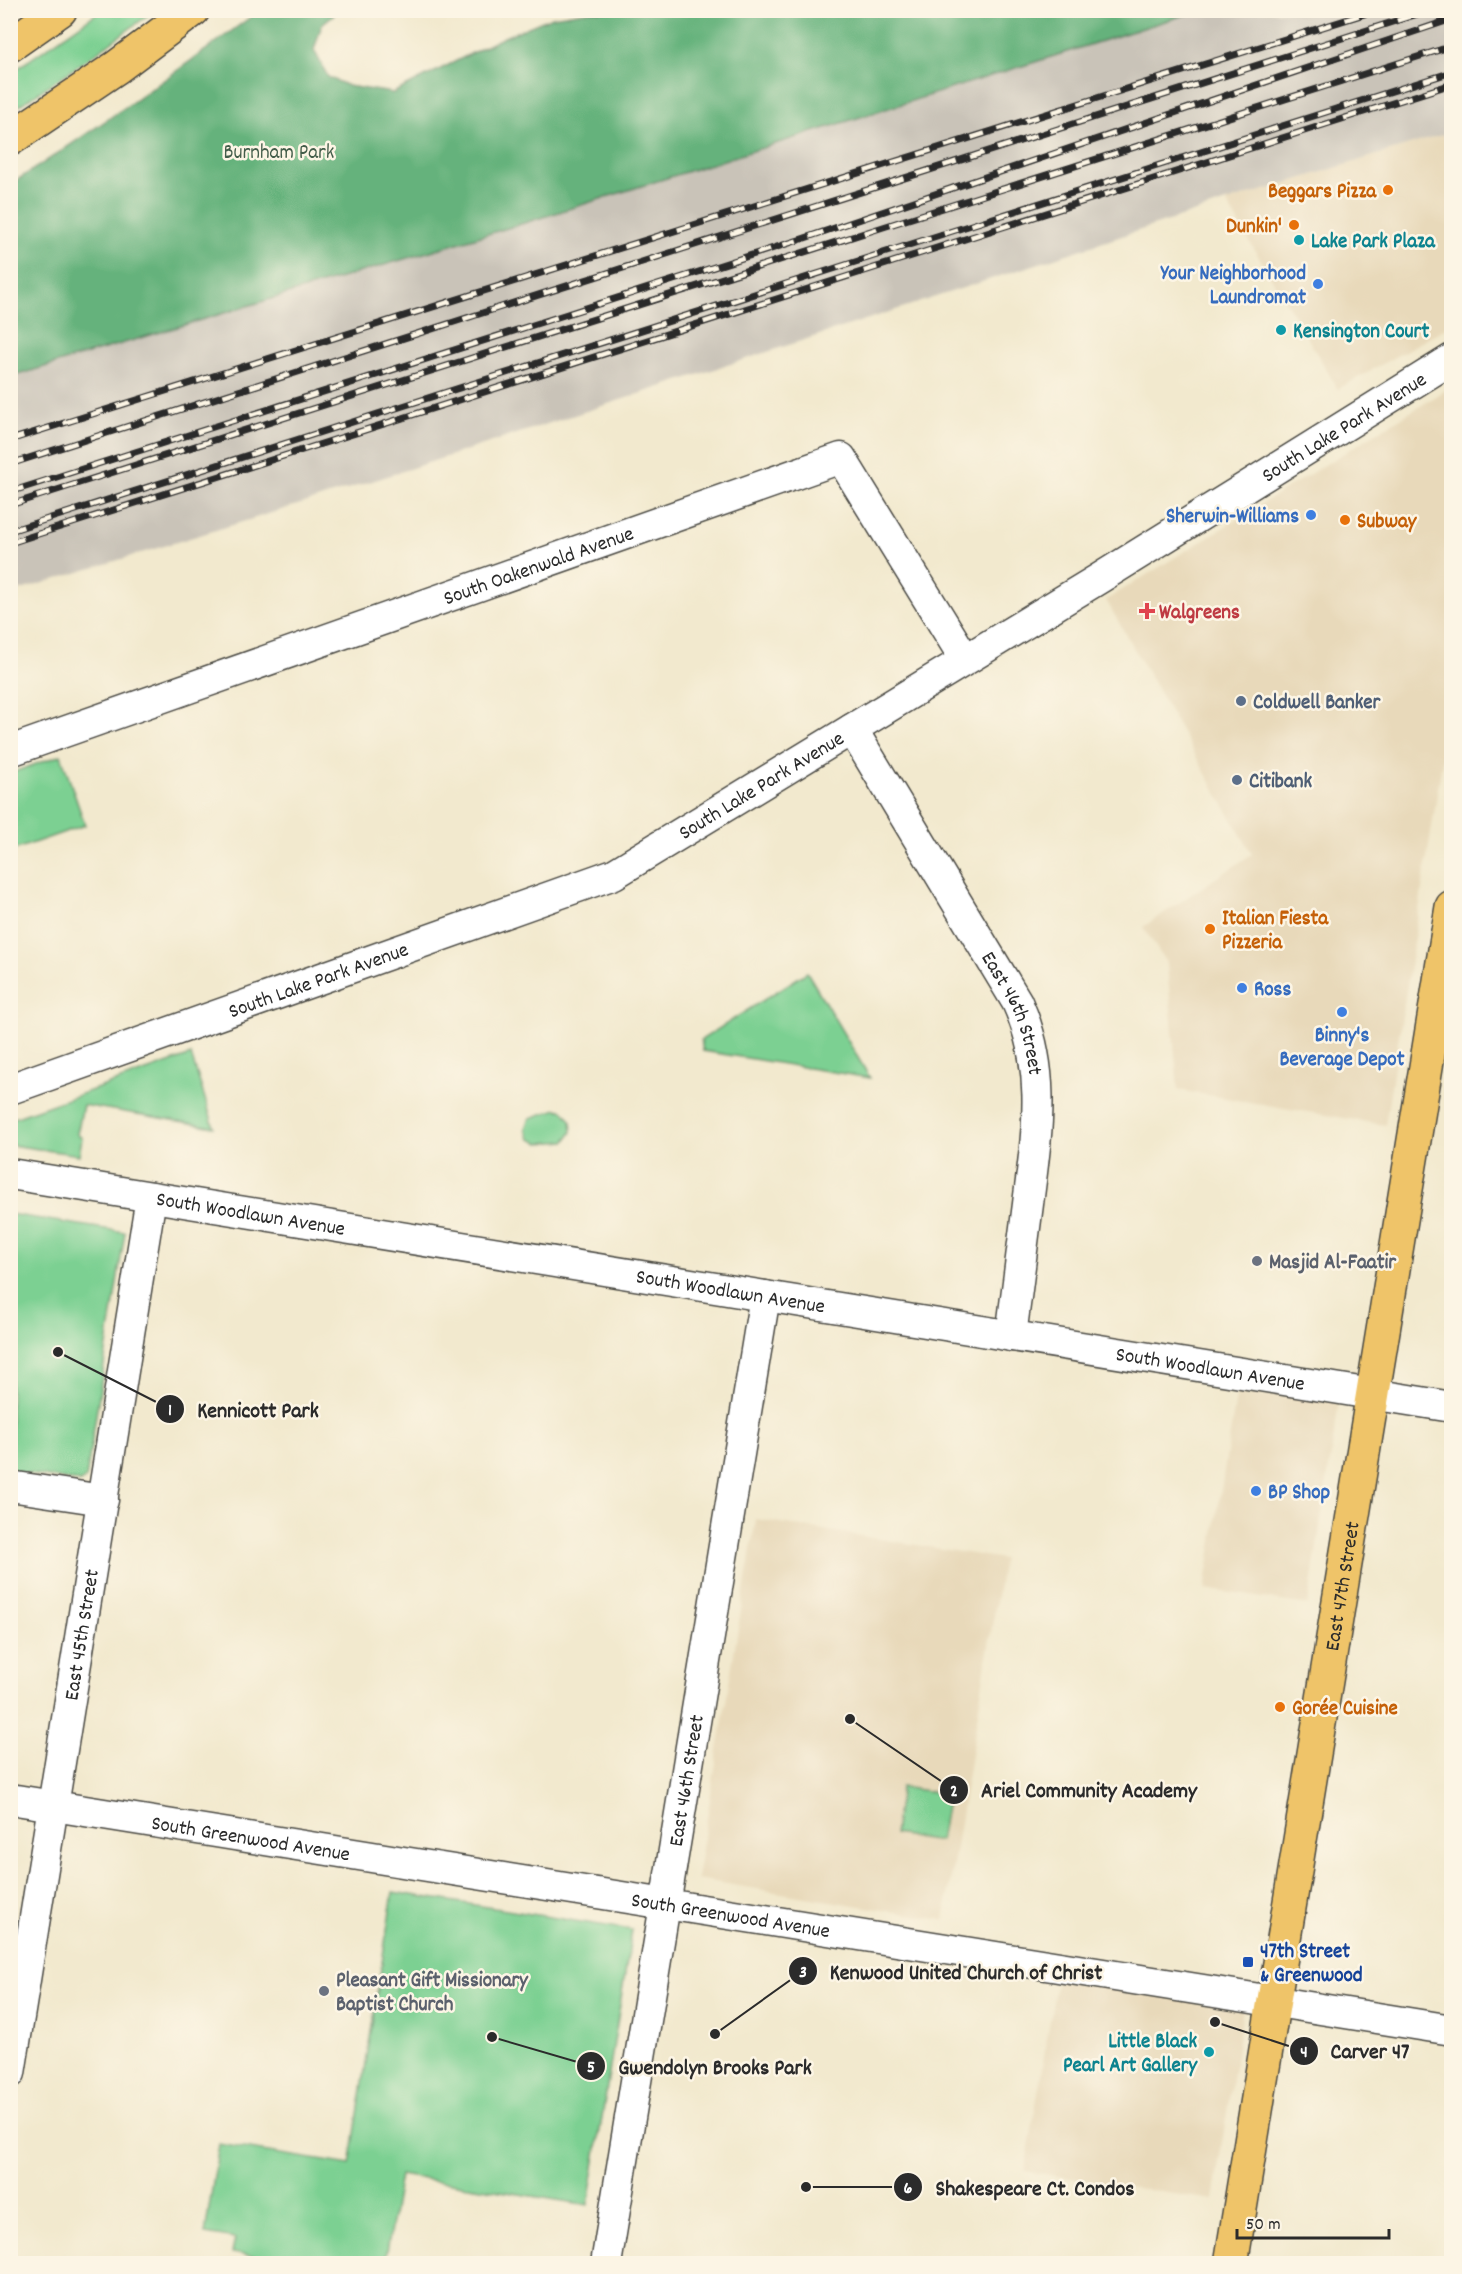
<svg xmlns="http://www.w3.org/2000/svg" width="1462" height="2274" font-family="Dekko,sans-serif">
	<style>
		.built { fill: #e8d9ba }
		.industrial { fill: #c9c3b8 }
		.green { fill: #7cd092; stroke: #547e5e; stroke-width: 1.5 }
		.forest { fill: #65b27c; stroke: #486e54; stroke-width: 1.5 }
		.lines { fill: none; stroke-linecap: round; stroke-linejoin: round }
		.minor-casing { stroke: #494843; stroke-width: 33 }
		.major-casing { stroke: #494843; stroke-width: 36 }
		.highway-casing { stroke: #494843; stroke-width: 36 }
		.minor { stroke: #fff; stroke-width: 30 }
		.major { stroke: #efc469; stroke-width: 33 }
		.highway { stroke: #efc469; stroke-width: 33 }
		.rail-casing { stroke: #2b2b2b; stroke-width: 7 }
		.rail { stroke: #fcf5e5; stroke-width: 4.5; stroke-dasharray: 14; stroke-linecap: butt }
		.food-dot { fill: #e8710a; stroke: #fcf5e5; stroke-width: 2 }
		.culture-dot { fill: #0f9aa8; stroke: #fcf5e5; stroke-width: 2 }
		.shop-dot { fill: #3f7fe0; stroke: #fcf5e5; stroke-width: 2 }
		.health-dot { fill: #e0444e; stroke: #fcf5e5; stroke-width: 2 }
		.service-dot { fill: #5c6f8a; stroke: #fcf5e5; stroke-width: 2 }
		.worship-dot { fill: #6b7280; stroke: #fcf5e5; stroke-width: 2 }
		.transit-dot { fill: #1a4fb4; stroke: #fcf5e5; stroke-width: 2 }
		.labels { text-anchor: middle; stroke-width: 5; stroke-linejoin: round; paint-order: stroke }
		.park-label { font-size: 21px; fill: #435d4a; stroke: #fcf5e5 }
		.food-label { font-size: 21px; font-weight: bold; fill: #c56008; stroke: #fcf5e5; text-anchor: start }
		.culture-label { font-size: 21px; font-weight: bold; fill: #0d838f; stroke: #fcf5e5; text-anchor: start }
		.shop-label { font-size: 21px; font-weight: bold; fill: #366cbe; stroke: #fcf5e5; text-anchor: end }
		.street-label { font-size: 21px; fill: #2b2b2b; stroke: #fcf5e5 }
		.health-label { font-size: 21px; font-weight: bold; fill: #be3a42; stroke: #fcf5e5; text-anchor: start }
		.service-label { font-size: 21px; font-weight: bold; fill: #4e5e75; stroke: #fcf5e5; text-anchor: start }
		.worship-label { font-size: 21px; font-weight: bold; fill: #5b616d; stroke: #fcf5e5; text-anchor: start }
		.transit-label { font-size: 21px; font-weight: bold; fill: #164399; stroke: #fcf5e5; text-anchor: start }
		.leader { fill: none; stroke: #2b2b2b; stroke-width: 2 }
		.callout-dot { fill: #2b2b2b; stroke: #fcf5e5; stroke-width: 2 }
		.mark-label { font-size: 18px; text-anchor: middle; font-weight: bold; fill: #fff }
		.callout-label { font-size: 22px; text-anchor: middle; font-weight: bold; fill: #2b2b2b; stroke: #fcf5e5; stroke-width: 5; stroke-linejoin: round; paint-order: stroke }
	</style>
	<rect width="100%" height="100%" fill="#fcf5e5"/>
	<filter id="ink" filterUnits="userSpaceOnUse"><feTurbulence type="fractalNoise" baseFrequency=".0167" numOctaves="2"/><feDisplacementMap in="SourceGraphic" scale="12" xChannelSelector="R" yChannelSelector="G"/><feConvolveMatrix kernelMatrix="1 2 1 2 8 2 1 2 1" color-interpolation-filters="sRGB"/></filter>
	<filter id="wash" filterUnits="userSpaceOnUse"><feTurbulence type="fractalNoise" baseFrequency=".008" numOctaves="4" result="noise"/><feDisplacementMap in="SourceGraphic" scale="24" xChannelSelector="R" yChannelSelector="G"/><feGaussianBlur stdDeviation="1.35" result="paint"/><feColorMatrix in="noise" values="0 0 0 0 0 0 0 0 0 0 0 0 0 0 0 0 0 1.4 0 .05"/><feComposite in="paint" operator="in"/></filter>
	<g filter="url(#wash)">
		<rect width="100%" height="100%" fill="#f2e9ce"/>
		<path class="built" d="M1451 132V325L1338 389 1226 202Z
			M1451 387V705L1385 1125 1178 1090 1167 964 1143 927 1252 854 1106 600Z
			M1240 1373 1341 1389 1308 1605 1205 1589Z
			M756 1519 1003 1559 944 1920 697 1879Z
			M1057 1978 1243 2010 1213 2200 1025 2171Z"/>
		<path class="industrial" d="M1197 11H1451V132L1226 202 317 499 11 593V377L521 224Z"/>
		<path class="green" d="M100 11H154L85 61 11 111V73Z
			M61 755 85 825 11 851V773Z
			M807 972 870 1078 703 1051 701 1040Z
			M191 1055 214 1127 83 1105 77 1134 82 1138 79 1155 11 1145V1119Z
			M557 1109 564 1111 571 1120 572 1132 566 1141 540 1143 530 1139 526 1128 530 1118Z
			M10 1214 125 1232 86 1478 80 1482 11 1471Z
			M901 1787 948 1794 940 1841 894 1834Z
			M393 1892 632 1930 588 2205 400 2175 385 2263H297L232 2253 235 2239 205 2234 219 2144 350 2165Z"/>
		<path class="forest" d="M260 10 338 11 322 24 314 50 328 77 348 86 393 93 502 38 552 17 590 11H1197L521 224 11 377V184C96 129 178 71 260 10Z"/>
	</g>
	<g filter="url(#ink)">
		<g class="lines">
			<defs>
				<g id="minor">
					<path id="s1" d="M852 729 1017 1002C1048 1070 1037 1132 1028 1204 1022 1248 1017 1292 1011 1336"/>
					<path id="s2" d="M10 751 841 458 965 659"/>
					<path id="s3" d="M10 1089 614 874 1100 578 1452 359"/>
					<path id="s4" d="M10 1174 1452 1407"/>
					<path d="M10 1486 103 1500"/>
					<path id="s5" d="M10 1799 1452 2030"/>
					<path id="s6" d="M10 2073 151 1197"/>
					<path id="s7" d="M606 2264 765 1296"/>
				</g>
				<g id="major">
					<path id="s8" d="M1231 2264 1452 907"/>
				</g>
				<path id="highway" d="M10 45 60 10
					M10 139 117 67 193 10"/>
			</defs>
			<use href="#minor" class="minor-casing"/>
			<use href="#major" class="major-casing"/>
			<use href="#highway" class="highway-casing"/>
			<use href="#minor" class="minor"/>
			<use href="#major" class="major"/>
			<use href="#highway" class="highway"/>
			<defs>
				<path id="rail" d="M10 440 1377 10
					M10 464 1430 10
					M10 492 802 239 1452 19
					M10 505 1452 46
					M10 531 1452 72
					M10 543 1452 84"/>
			</defs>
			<use href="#rail" class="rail-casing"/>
			<use href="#rail" class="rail"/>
		</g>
	</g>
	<g class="food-dot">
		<circle cx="1388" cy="190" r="6"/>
		<circle cx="1294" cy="225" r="6"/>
		<circle cx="1345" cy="520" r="6"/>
		<circle cx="1210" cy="929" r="6"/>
		<circle cx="1280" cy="1707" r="6"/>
	</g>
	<g class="culture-dot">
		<circle cx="1299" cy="240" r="6"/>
		<circle cx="1281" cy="330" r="6"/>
		<circle cx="1209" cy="2052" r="6"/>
	</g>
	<g class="shop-dot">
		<circle cx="1318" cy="284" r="6"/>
		<circle cx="1311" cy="515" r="6"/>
		<circle cx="1242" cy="988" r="6"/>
		<circle cx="1342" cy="1012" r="6"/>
		<circle cx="1256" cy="1491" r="6"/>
	</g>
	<path class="health-dot" d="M1144 602h6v6h6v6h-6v6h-6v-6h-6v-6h6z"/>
	<g class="service-dot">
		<circle cx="1241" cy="701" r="6"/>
		<circle cx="1237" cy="780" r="6"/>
	</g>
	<g class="worship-dot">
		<circle cx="1257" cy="1261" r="6"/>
		<circle cx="324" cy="1991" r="6"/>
	</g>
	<rect class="transit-dot" x="1242" y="1956" width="12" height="12" rx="3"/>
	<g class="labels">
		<g class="park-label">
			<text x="279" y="158">Burnham Park</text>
		</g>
		<g class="food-label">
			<text x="1376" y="197" text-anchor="end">Beggars Pizza</text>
			<text x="1282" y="232" text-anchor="end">Dunkin'</text>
			<text x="1357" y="527">Subway</text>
			<text x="1222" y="924">Italian Fiesta<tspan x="1222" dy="24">Pizzeria</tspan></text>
			<text x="1292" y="1714">Gorée Cuisine</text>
		</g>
		<g class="culture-label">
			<text x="1311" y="247">Lake Park Plaza</text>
			<text x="1293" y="337">Kensington Court</text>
			<text x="1197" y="2047" text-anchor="end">Little Black<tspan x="1197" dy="24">Pearl Art Gallery</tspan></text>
		</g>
		<g class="shop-label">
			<text x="1306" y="279">Your Neighborhood<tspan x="1306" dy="24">Laundromat</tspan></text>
			<text x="1299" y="522">Sherwin-Williams</text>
			<text x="1254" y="995" text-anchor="start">Ross</text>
			<text x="1342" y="1041" text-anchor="middle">Binny's<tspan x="1342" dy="24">Beverage Depot</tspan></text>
			<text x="1268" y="1498" text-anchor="start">BP Shop</text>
		</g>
		<g class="street-label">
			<text dy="7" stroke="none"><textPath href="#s3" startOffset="1497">South Lake Park Avenue</textPath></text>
			<text dy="7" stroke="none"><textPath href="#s2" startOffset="560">South Oakenwald Avenue</textPath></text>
			<text dy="7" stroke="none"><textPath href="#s3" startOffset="813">South Lake Park Avenue</textPath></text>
			<text dy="7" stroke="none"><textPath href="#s3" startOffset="327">South Lake Park Avenue</textPath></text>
			<text dy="7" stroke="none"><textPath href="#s1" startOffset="328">East 46th Street</textPath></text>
			<text dy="7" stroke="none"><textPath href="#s4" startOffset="244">South Woodlawn Avenue</textPath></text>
			<text dy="7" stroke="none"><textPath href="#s4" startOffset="730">South Woodlawn Avenue</textPath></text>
			<text dy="7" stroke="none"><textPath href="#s4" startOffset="1216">South Woodlawn Avenue</textPath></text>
			<text dy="7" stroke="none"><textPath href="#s8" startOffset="687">East 47th Street</textPath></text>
			<text dy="7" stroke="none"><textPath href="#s6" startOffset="444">East 45th Street</textPath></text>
			<text dy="7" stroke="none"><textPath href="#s7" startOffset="490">East 46th Street</textPath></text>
			<text dy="7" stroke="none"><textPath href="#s5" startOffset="244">South Greenwood Avenue</textPath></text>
			<text dy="7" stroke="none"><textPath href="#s5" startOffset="730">South Greenwood Avenue</textPath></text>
		</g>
		<g class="health-label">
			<text x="1159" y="618">Walgreens</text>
		</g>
		<g class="service-label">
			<text x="1253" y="708">Coldwell Banker</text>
			<text x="1249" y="787">Citibank</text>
		</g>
		<g class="worship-label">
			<text x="1269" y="1268">Masjid Al-Faatir</text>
			<text x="336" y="1986">Pleasant Gift Missionary<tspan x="336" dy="24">Baptist Church</tspan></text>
		</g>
		<g class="transit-label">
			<text x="1260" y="1957">47th Street<tspan x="1260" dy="24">&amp; Greenwood</tspan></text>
		</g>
	</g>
	<path class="leader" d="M58 1352L170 1409M850 1719L954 1790M715 2034L803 1971M1215 2022L1304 2051M492 2037L591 2066M806 2187L908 2187"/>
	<g class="callout-dot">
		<circle cx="58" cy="1352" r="6"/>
		<circle cx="850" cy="1719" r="6"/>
		<circle cx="715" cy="2034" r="6"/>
		<circle cx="1215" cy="2022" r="6"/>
		<circle cx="492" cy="2037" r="6"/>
		<circle cx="806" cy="2187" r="6"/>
		<circle cx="170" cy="1409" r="15"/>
		<circle cx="954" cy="1790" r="15"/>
		<circle cx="803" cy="1971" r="15"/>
		<circle cx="1304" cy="2051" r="15"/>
		<circle cx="591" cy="2066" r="15"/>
		<circle cx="908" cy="2187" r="15"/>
	</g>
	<g class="mark-label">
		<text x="170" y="1415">1</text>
		<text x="954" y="1796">2</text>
		<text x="803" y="1977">3</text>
		<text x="1304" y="2057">4</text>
		<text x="591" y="2072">5</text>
		<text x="908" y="2193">6</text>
	</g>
	<g class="callout-label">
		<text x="258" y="1417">Kennicott Park</text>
		<text x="1089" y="1797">Ariel Community Academy</text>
		<text x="966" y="1979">Kenwood United Church of Christ</text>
		<text x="1370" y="2058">Carver 47</text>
		<text x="715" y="2074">Gwendolyn Brooks Park</text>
		<text x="1035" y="2195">Shakespeare Ct. Condos</text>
	</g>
	<rect width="1462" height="2274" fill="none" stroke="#fcf5e5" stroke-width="36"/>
	<path d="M1237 2229v9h152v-9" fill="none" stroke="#2b2b2b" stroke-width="3"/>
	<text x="1246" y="2229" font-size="18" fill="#2b2b2b" stroke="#fcf5e5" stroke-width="4.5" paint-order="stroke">50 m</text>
</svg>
